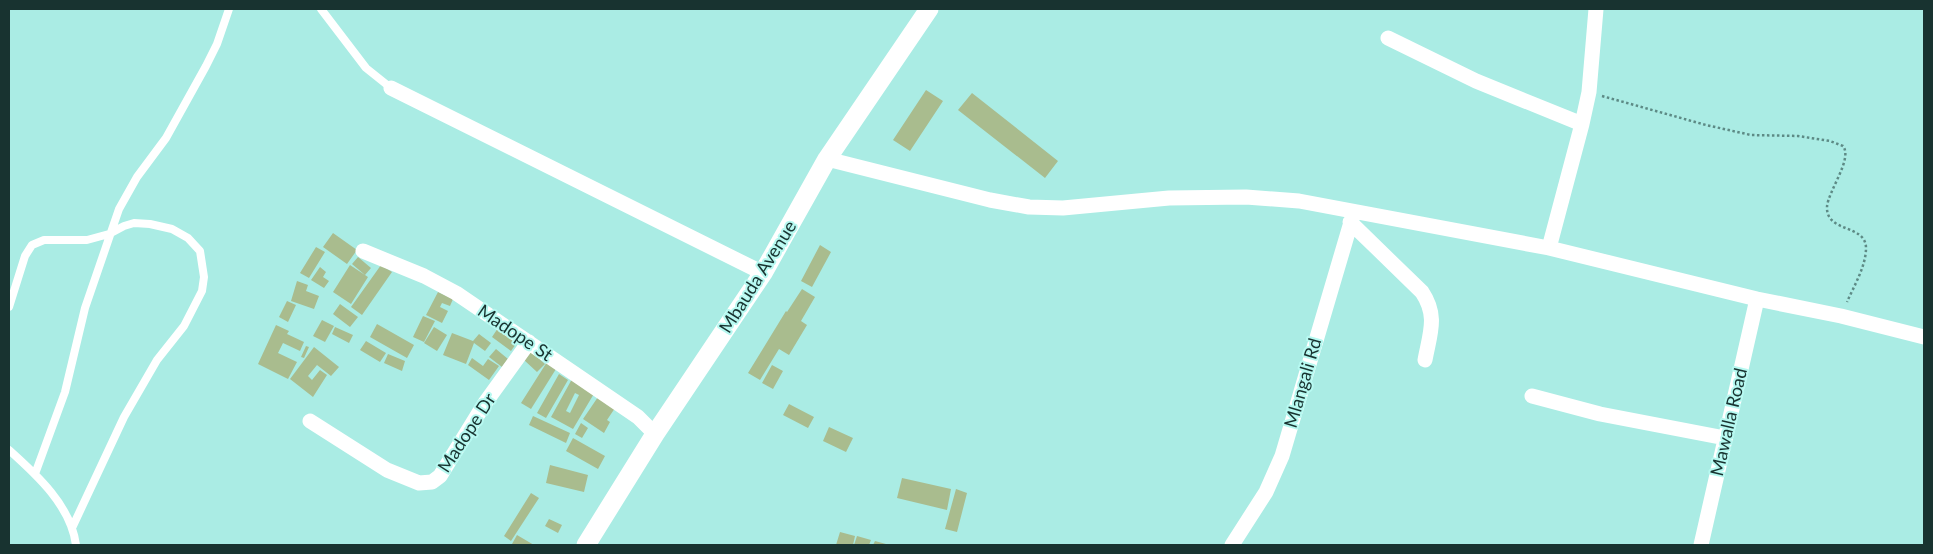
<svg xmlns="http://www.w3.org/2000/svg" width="1933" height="554" font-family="Lato,sans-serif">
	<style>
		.building { fill: #a9bc8e; fill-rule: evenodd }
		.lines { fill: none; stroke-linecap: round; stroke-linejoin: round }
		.path { stroke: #5d8a85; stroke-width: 2.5; stroke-dasharray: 2.5 2.5; stroke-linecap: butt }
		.service { stroke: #fff; stroke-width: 8 }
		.minor { stroke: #fff; stroke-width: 15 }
		.tertiary { stroke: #fff; stroke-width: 19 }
		.labels { text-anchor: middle; stroke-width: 4; stroke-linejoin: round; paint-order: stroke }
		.street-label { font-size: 18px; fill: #183330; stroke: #b7f9f1 }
	</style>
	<rect width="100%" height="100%" fill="#aaece4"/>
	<path class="building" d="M926 90 943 101 910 151 893 140Z
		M972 93 1058 161 1045 178 958 110Z
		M333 233 357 250 347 264 323 247Z
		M820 245 831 252 812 287 801 281Z
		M316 247 325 252 309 278 300 273Z
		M358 257 371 268 365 275 352 264Z
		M350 265 368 277 351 304 333 292Z
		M381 265 392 272 362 315 351 307Z
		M320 267 326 272 323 277 329 281 324 288 311 280Z
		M297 281 308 285 306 291 319 296 314 309 291 301Z
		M802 289 815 297 801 321 807 325 789 355 779 349 760 380 748 373 786 311 787 312Z
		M438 292 453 299 450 306 442 303 440 307 448 311 442 323 426 315Z
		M287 301 296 305 288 322 279 317Z
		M340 304 358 317 350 327 333 314Z
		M423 316 435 321 424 342 413 337Z
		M322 320 334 326 325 342 313 336Z
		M377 324 414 345 407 358 370 337Z
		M276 325 289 331 287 334 304 342 300 351 283 343 278 353 297 362 288 379 258 364Z
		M335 327 353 335 349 343 332 334Z
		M434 327 447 335 437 351 424 343Z
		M498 328 518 341 511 351 492 337Z
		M452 333 473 341 479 334 491 343 485 351 474 343 466 364 443 355Z
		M366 341 386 353 380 362 360 350Z
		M306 346 309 347 304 358 301 357Z
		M314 347 339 367 331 376 317 365 308 376 312 380 320 370 327 375 313 397 290 379Z
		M496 349 508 359 502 367 489 357Z
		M531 352 545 364 537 372 524 360Z
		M388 354 405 361 402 371 384 363Z
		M472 358 483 366 488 359 499 366 489 380 468 365Z
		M547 362 556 369 531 409 521 403Z
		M772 365 783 371 773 389 762 383Z
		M559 374 568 380 546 418 537 413Z
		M572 379 595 392 573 429 551 417ZM575 393 579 395 570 413 566 411Z
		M598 397 615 408 607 420 610 422 604 433 583 419Z
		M789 404 814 417 808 428 783 415Z
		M533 416 570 433 566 443 529 425Z
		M581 423 588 428 582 438 575 434Z
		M829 427 853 438 846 452 823 441Z
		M573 438 605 456 598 469 566 451Z
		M550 465 588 475 584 492 546 483Z
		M902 478 951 489 947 510 897 498Z
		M956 489 967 493 957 532 945 529Z
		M531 493 539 498 511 541 504 536Z
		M549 519 562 525 558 533 545 526Z
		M840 532 855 536 853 545H836Z
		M517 535 534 545H515L512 544Z
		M857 536 871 540 869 545H854Z
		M875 541 886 544V545H873Z"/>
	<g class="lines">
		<path class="path" d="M1602 96 1706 125 1751 135 1798 136 1830 141 1843 146C1853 159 1828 191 1827 207 1826 233 1866 224 1866 248 1866 266 1854 286 1847 302"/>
		<path class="service" d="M321 9 366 68 391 88
			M9 307 25 256 32 245 44 240H87L109 234 124 226 134 223 150 224 172 229 188 238 200 251 204 277 202 291 184 326 157 360 124 417 72 528
			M9 450C37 475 71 506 76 545
			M35 474 65 392 85 308 119 209 137 177 166 138 206 66 217 44 229 9"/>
		<path class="minor" d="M1388 38 1476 81 1582 124
			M391 88 763 273
			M827 159 990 200 1029 207 1063 208 1169 198 1246 197 1299 201 1549 248 1757 299 1841 316 1924 337
			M1350 222 1422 292C1438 316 1430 333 1425 360
			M1549 248 1582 124 1589 92 1596 9
			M363 251 424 276 456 293 638 417 655 434
			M1532 396 1600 414 1725 438
			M310 421 387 470 419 483 432 482 440 476 485 403 529 342
			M1232 545 1266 492 1282 456 1354 212
			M1701 545 1757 299"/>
		<path class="tertiary" d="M586 545 655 434 763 273 827 159 929 9"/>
	</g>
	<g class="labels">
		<g class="street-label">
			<text transform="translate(758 277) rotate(-58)" y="6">Mbauda Avenue</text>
			<text transform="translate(515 333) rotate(34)" y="6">Madope St</text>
			<text transform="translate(1303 383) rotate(-74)" y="6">Mlangali Rd</text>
			<text transform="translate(1729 422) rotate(-77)" y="6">Mawalla Road</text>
			<text transform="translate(467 433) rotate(-57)" y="6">Madope Dr</text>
		</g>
	</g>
	<rect width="1933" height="554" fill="none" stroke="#183330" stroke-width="20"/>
</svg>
